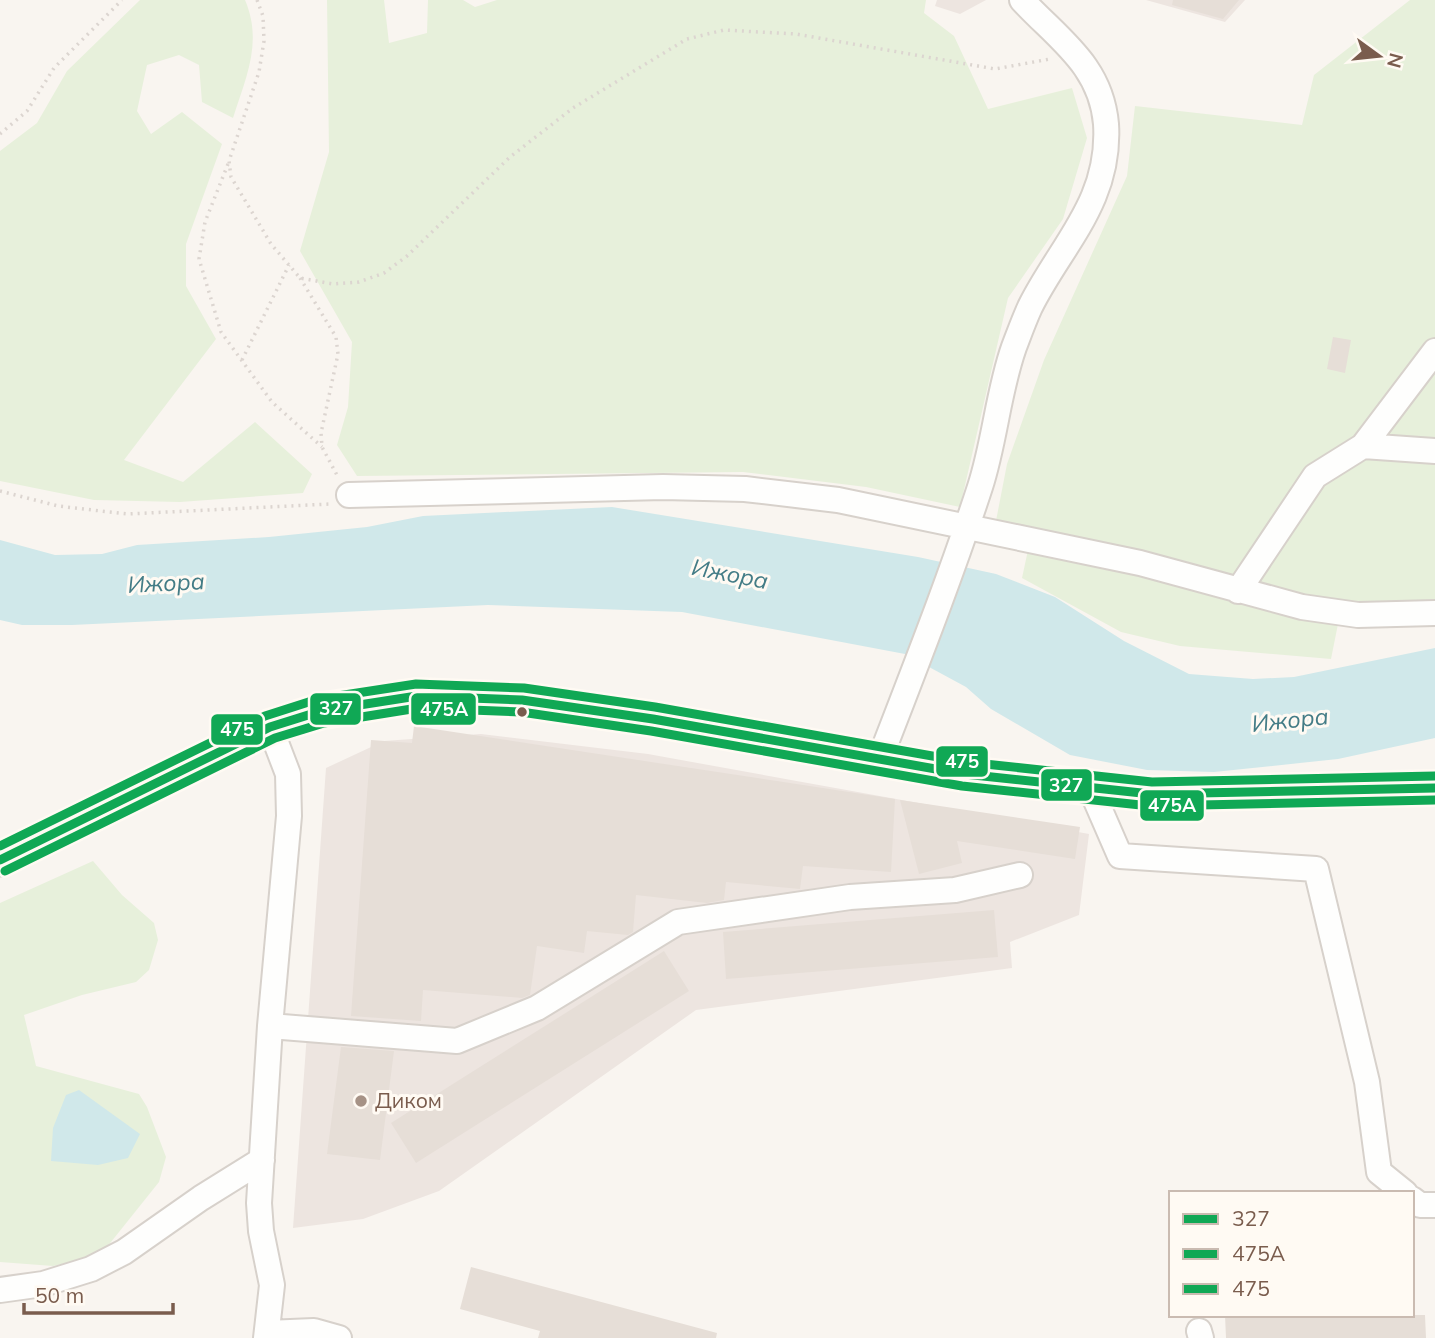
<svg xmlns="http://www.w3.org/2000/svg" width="1435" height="1338" font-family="Mulish,sans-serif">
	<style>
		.industrial { fill: #ede5e0 }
		.green { fill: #e7f0db }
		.water { fill: #d0e8ea }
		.building { fill: #e6ded7 }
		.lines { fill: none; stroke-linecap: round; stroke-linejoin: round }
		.minor-casing { stroke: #d7d1cb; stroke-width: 28 }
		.major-casing { stroke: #dad1cc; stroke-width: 35 }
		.path { stroke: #dcd5d0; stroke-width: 3.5; stroke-dasharray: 2 5; stroke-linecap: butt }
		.minor { stroke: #fefefd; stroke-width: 24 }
		.major { stroke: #f3eee8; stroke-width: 32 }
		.bus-1-casing { stroke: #fffaf3; stroke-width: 14 }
		.bus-2-casing { stroke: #fffaf3; stroke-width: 14 }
		.bus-3-casing { stroke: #fffaf3; stroke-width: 14 }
		.bus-1 { stroke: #10a855; stroke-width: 9 }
		.bus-2 { stroke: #10a855; stroke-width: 9 }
		.bus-3 { stroke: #10a855; stroke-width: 9 }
		.bus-dot { fill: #7a5c4d; stroke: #fffaf3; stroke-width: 2.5 }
		.poi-dot { fill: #a69286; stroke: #fffaf3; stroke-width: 2.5 }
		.labels { text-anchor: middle; stroke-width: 6; stroke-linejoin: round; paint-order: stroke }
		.poi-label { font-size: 21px; fill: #7a5c4d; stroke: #fffaf3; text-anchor: start }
		.water-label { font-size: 23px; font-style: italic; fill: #437c86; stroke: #fffaf3 }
		.line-badge { stroke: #fffaf3; stroke-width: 2.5 }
		.badge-label { font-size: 19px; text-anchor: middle; font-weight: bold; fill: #fff }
	</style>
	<rect width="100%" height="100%" fill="#f9f5f0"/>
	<path class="industrial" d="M937 0H986L960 14 935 6Z
		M1146 0H1245L1225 22Z
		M481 734 648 754 1089 834 1079 915 1010 942 1012 968 696 1010 439 1191 363 1219 293 1228 326 768 384 741Z"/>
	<path class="green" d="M140 0H245C263 42 246 77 233 118L202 102 199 65 179 55 147 65 137 111 151 134 182 112 222 144 186 244V286L216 339 124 460 183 482 255 422 312 474 303 493 180 502 94 500 0 481V151L37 123 67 71Z
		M327 0H384L389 43 427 33 428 0H463L475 7 497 0H926L924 13 954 36 988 109 1072 88 1087 138 1063 219 1008 298 960 507 866 487 743 472 357 476 337 445 348 407 352 342 300 251 329 152Z
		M1410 0H1435V599L1360 606 1306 602 995 526 1007 464 1044 360 1127 176 1135 106 1302 125 1314 75Z
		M1028 550 1339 619 1331 659 1180 646 1121 632 1022 578Z
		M93 861 122 895 154 923 158 940 149 970 136 982 82 995 24 1015 36 1066 139 1094 147 1107 166 1157 159 1182 107 1247 87 1258 53 1266 0 1262V903Z"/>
	<path class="water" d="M612 507 918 557 996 574 1055 597 1124 641 1189 674 1253 679 1294 677 1435 648V738L1338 759 1214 772 1147 770 1070 755 991 709 966 687 905 654 682 612 488 605 72 625H22L0 620V540L55 555 102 554 137 545 269 537 367 527 423 516Z
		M79 1090 140 1134 128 1158 98 1165 51 1161 53 1128 66 1095Z"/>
	<path class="building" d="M1173 0H1239L1223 19 1172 5Z
		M1333 337 1351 340 1345 373 1327 369Z
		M414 726 895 799 891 872 803 866 800 889 726 882 724 900 707 903 636 895 633 932 628 935 587 931 584 953 537 946 530 995 522 998 423 990 421 1021 351 1016 371 740 412 743Z
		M900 800 1080 827 1075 859 957 841 962 863 919 874Z
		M994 910 998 957 726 979 723 932Z
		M664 951 689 991 416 1163 391 1123Z
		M341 1047 394 1051 380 1160 327 1154Z
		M471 1267 717 1333 716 1338H538L540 1331 460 1309Z
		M1225 1315H1425L1426 1338H1226Z"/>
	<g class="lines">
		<defs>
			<path id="minor" d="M1363 446 1435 451
				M349 495 663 487 745 489 838 500 1140 563 1302 607 1358 615 1435 613
				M1238 591 1315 476 1363 446 1435 351
				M879 761C914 670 950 579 980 487 995 441 998 392 1014 347 1019 334 1024 320 1030 307 1060 246 1111 202 1106 124 1101 65 1058 39 1022 0
				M1090 787 1120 856 1316 869 1367 1082 1379 1172 1405 1193
				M270 1026 457 1041 537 1008 678 922 850 897 955 890 1020 875
				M1412 1199 1420 1205H1435
				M0 1290 43 1284 91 1269 124 1252 201 1198 262 1160
				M1199 1331 1201 1338
				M267 1333 314 1331 339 1338
				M266 1338 272 1285 261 1231 259 1203 270 1026 289 816 288 774 270 727"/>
			<path id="major" d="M0 860 270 727 321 711 417 696 522 700 653 719 964 774 1151 794 1435 788"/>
		</defs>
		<use href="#minor" class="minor-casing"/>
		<use href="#major" class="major-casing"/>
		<path class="path" d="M257 0 263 16 264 41 259 72 229 161 231 177 271 244 300 278 333 284 359 282 384 273 407 256 510 157 573 108 687 39 724 30 796 34 995 69 1050 59
			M0 134 27 111 54 68 122 0
			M228 164 205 222 199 259 221 332 272 402 322 447
			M300 278 336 337 338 354 321 433 322 447 338 477
			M242 360 289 265
			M0 491 58 506 127 514 330 504"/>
		<use href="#minor" class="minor"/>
		<use href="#major" class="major"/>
		<defs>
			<path id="bus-1" d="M0 860 270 727 321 711 417 696 522 700 653 719 964 774 1151 794 1435 788"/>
			<path id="bus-2" d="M5 871 275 738 324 723 418 708 521 712 651 731 962 786 1150 806 1435 800"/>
			<path id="bus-3" d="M0 846 265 716 318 699 416 684 524 688 655 707 966 762 1152 782 1435 776"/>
		</defs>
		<use href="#bus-1" class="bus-1-casing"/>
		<use href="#bus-2" class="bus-2-casing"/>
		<use href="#bus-3" class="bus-3-casing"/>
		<use href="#bus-1" class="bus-1"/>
		<use href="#bus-2" class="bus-2"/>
		<use href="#bus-3" class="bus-3"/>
	</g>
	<circle class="bus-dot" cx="522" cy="712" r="6"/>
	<circle class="poi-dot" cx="361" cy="1101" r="7"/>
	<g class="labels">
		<g class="poi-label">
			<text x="375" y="1108">Диком</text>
		</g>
		<g class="water-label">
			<text transform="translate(730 574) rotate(11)" y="8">Ижора</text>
			<text transform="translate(166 583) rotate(-3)" y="8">Ижора</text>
			<text transform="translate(1290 720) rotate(-6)" y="8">Ижора</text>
		</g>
	</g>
	<g class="line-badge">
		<rect x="309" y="692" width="53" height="34" rx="7" fill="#10a855"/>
		<rect x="410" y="692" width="67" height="34" rx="7" fill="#10a855"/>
		<rect x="210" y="713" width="54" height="33" rx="7" fill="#10a855"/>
		<rect x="935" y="745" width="54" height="33" rx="7" fill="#10a855"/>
		<rect x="1040" y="768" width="53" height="34" rx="7" fill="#10a855"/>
		<rect x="1139" y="789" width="66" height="33" rx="7" fill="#10a855"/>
	</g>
	<g class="badge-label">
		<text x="336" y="715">327</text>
		<text x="444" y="716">475А</text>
		<text x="237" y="736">475</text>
		<text x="962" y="768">475</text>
		<text x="1066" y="792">327</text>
		<text x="1172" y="812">475А</text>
	</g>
	<rect x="1169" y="1191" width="245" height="126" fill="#fffaf3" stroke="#cabbb1" stroke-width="2"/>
	<rect x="1183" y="1214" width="35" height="10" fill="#10a855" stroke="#cabbb1" stroke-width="2"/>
	<text x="1232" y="1226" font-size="21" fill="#7a5c4d">327</text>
	<rect x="1183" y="1249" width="35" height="10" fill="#10a855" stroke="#cabbb1" stroke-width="2"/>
	<text x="1232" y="1261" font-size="21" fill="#7a5c4d">475А</text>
	<rect x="1183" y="1284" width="35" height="10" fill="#10a855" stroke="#cabbb1" stroke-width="2"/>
	<text x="1232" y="1296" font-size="21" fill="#7a5c4d">475</text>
	<g transform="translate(1379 56) rotate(105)" stroke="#fffaf3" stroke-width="5" paint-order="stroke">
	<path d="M0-5L12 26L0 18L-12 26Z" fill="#7a5c4d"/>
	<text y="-10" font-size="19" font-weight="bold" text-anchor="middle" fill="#7a5c4d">N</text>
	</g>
	<path d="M24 1303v10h149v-10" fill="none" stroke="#7a5c4d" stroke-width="3.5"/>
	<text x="35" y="1303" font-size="21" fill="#7a5c4d" stroke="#fffaf3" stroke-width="5" paint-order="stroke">50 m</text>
</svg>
